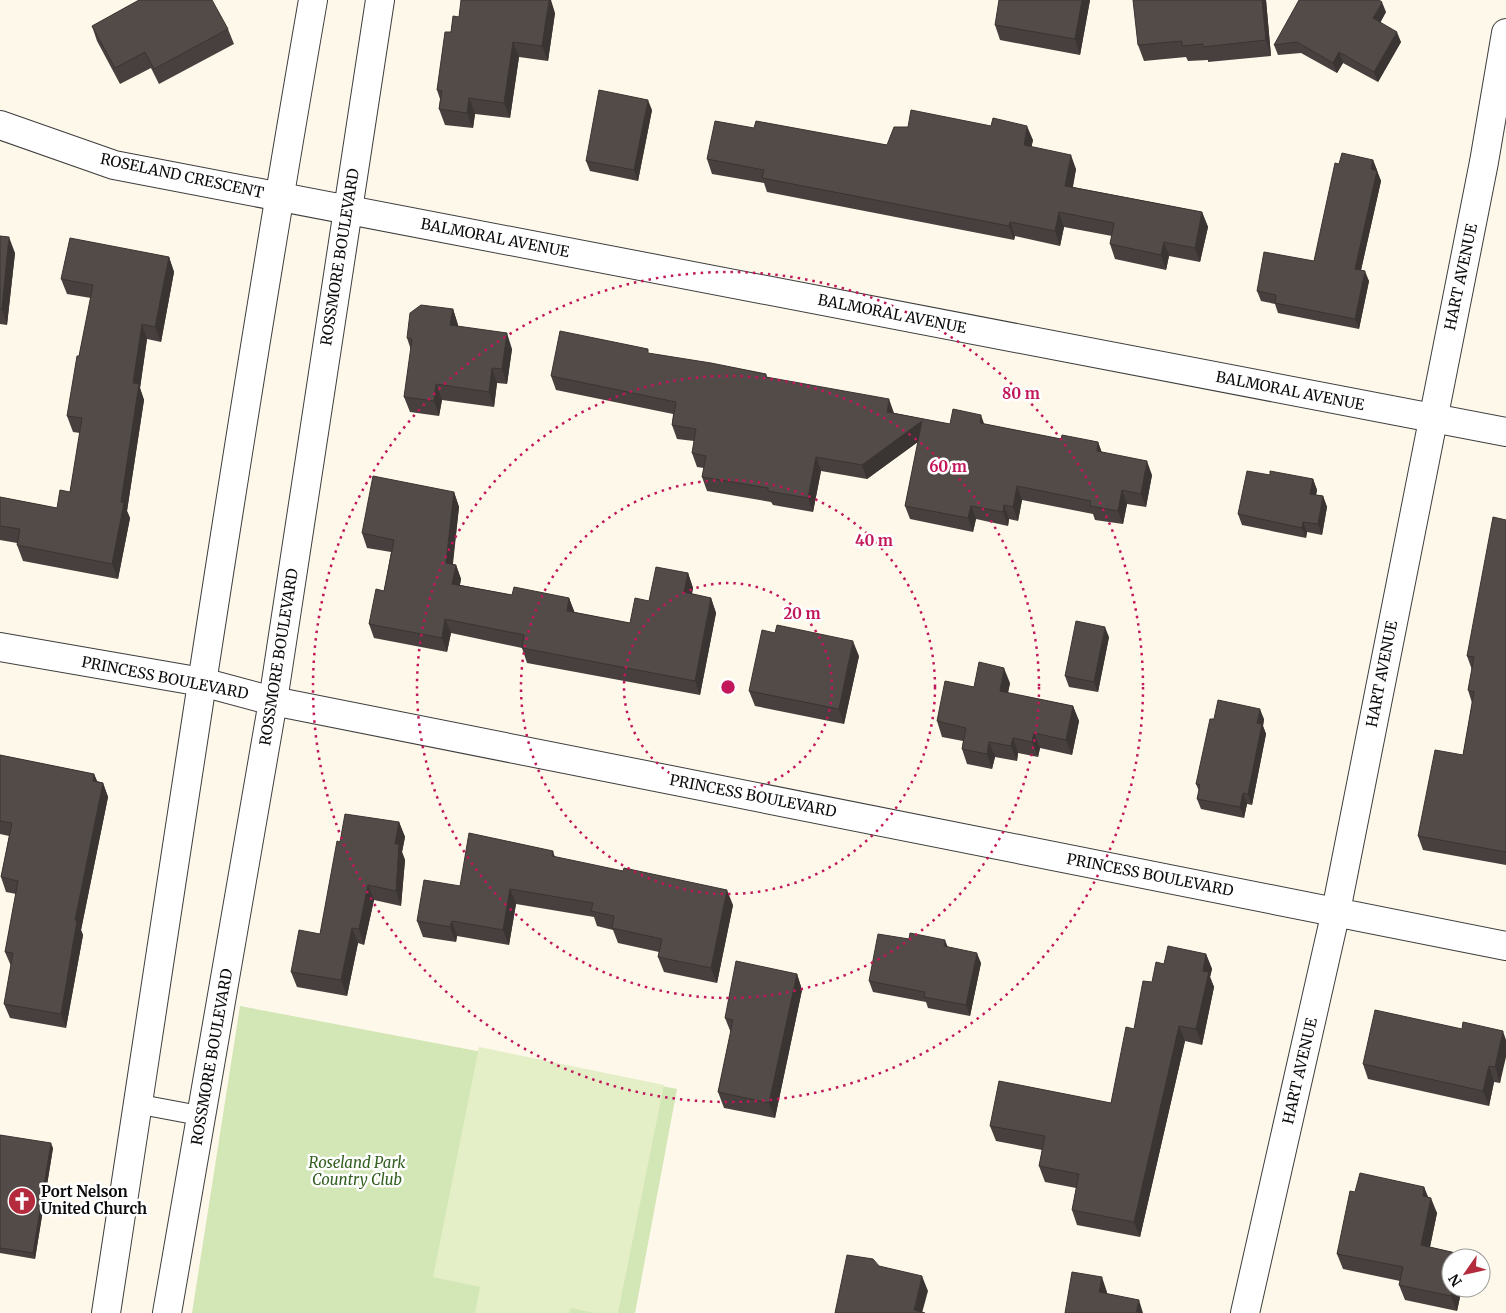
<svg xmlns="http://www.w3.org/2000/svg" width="1506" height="1313" font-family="Merriweather,serif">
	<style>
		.green { fill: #d3e6b6 }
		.pitch { fill: #e4eec7 }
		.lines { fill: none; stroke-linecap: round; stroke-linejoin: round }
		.service-casing { stroke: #3e3e3e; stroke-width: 21 }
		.minor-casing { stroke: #3e3e3e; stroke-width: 30 }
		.tertiary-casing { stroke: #3e3e3e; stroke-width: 30 }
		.service { stroke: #fff; stroke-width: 19 }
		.minor { stroke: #fff; stroke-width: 28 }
		.tertiary { stroke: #fff; stroke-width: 28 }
		.wall { fill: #47403e }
		.shaded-wall { fill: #3a3432 }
		.building { fill: #534b48; stroke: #3a3432 }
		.ring { fill: none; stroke: #c2185b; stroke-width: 2.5; stroke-dasharray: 2.5 5 }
		.labels { text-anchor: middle; stroke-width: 5; stroke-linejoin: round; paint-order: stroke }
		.street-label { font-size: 15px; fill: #0b0b0b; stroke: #fff }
		.park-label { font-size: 15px; font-style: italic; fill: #325f1f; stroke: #fff }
		.poi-label { font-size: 15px; font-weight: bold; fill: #0b0b0b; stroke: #fff; text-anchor: start }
		.centre { fill: #c2185b; stroke: #fff; stroke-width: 2.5 }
		.ring-label { font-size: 15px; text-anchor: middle; font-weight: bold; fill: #c2185b; stroke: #fff; stroke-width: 5; stroke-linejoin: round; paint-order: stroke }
	</style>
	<rect width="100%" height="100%" fill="#fef8ea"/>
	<path class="green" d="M240 1006 677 1089 635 1313H192Z"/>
	<path class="pitch" d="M479 1047 664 1085 618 1313H594L571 1308 569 1313H475L480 1287 433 1277Z"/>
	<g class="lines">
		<defs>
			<path id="service" d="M138 1104 202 1116"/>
			<path id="minor" d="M0 125 114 165 1506 432
				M0 647 202 682 273 701 1506 946
				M1245 1313 1336 911 1484 162 1506 33"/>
			<path id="tertiary" d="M106 1313C173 875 237 437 313 0
				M167 1313 273 701 380 0"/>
		</defs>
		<use href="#service" class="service-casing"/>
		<use href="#minor" class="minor-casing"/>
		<use href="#tertiary" class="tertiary-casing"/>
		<use href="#service" class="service"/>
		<use href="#minor" class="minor"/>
		<use href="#tertiary" class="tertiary"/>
	</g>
	<path class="wall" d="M1090 0 1080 55 1000 40 995 25Z
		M1266 0 1271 56 1208 62V60L1188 61 1186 57 1144 61 1138 45Z
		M1386 12 1380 22 1401 42 1378 82 1343 63 1337 73 1301 53 1278 55 1274 45Z
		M555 13 548 61 519 57 510 118 475 114 473 128 445 125 439 109 440 99 437 90 451 32 459 17Z
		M92 26 228 29 234 44 159 84 151 68 120 84 97 41Z
		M652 110 638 181 590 171 586 161Z
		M754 128 887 145 1033 140 1031 147 1076 169 1073 187 1202 212 1208 227 1200 262 1169 256 1166 270 1115 259 1110 244 1112 236 1064 227 1060 246 1015 236 1014 240 767 192 764 183 712 174 707 159Z
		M1373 160 1381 181 1361 270 1369 281 1359 329 1278 313 1275 304 1261 301 1257 291 1314 261 1339 164Z
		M0 236 15 253 7 325 0 324Z
		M169 257 174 272 161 342 147 339 140 388 144 400 127 511 130 518 118 579 23 561 17 545V543L0 540V497L57 508 70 492 80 433 73 432 67 416 91 298 67 294 61 279Z
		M453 309 458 325V326L512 349 507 384 497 383 494 407 442 400 439 416 410 412 404 397 411 350 407 338Z
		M650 354 766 374 767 377 894 413 950 424H984L1061 439 1098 442 1102 453 1152 475 1146 507 1127 504 1123 524 1095 520 1093 514 1022 500 1018 521 1009 519 1008 526 976 519 973 532 910 519 905 506 918 442 867 479 821 471 813 512 773 505 771 502 707 491 702 477 704 468 697 467 692 453 694 441 677 439 672 425 673 414 556 390 551 376Z
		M1270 475 1313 479 1317 490 1316 495 1323 496 1327 507 1322 535 1307 532 1306 538 1242 525 1238 514Z
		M454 492 459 507 453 564 456 565 461 579 460 585 512 595 569 598 574 612 630 623 649 601 688 573 693 588 692 594 711 598 716 613 700 695 527 663 522 648 451 633 447 652 374 638 369 624 384 591 391 552 367 548 362 533Z
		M1506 520V865L1423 850 1418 836 1463 755 1472 703 1468 690 1472 670 1467 656Z
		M1109 637 1098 692 1069 687 1065 676Z
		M859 656 844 724 755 706 749 691Z
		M1010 683 1008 693 1073 706 1079 721 1072 755 1040 748 1038 757 1018 753 1017 761 995 757 992 769 967 764 962 749 963 741 942 737 937 721 974 687Z
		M1214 719H1264L1263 726 1266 734 1252 805 1247 804 1244 818 1201 809 1197 799 1199 791 1196 784Z
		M0 755 94 774 97 781 103 783 108 797 81 930 83 935 66 1028 10 1018 4 1004 11 966 5 952 16 894 6 892 1 877 9 836 0 834Z
		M399 822 405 837 402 852 405 860 401 906 374 900 364 945 358 943 347 996 297 987 291 972 320 934 340 842Z
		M553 851 555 857 733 905 717 983 664 972 658 957 659 952 618 943 613 930 597 926 594 917 516 904 509 945 457 936 456 942 423 937 417 921 460 886Z
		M948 947 981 963 970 1016 928 1008 926 1002 873 992 869 981Z
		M1206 954 1212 969 1210 977 1214 987 1202 1045 1185 1041 1140 1237 1077 1225 1072 1210 1076 1188 1045 1182 1039 1166 1042 1150 996 1141 990 1126 1111 1103 1152 982 1164 964Z
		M797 974 802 990 775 1118 724 1108 718 1092 731 1033 725 1018Z
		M1506 1040 1500 1083 1494 1082 1489 1106 1368 1079 1363 1064Z
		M0 1135 53 1148 35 1259 0 1253Z
		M1424 1187 1428 1197 1437 1213 1430 1247 1460 1254 1462 1258H1451V1288H1462L1457 1311 1405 1300 1399 1285 1400 1281 1343 1269 1337 1254 1355 1192Z"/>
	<path class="shaded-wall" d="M549 0H551L555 13 548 61 542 46Z
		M1082 0H1090L1080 55 1075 39Z
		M1262 0H1266L1271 56 1266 40Z
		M1382 2 1386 12 1377 29 1373 18Z
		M1397 32 1401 42 1378 82 1374 72Z
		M513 42 519 57 510 118 504 103Z
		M1339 52 1343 63 1337 73 1333 63Z
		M469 98 475 114 473 128 467 113Z
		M648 100 652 110 638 181 634 170Z
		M1027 126 1033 140 1029 159 1024 145Z
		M1071 155 1076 169 1070 200 1065 186Z
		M1373 160 1377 170 1376 175 1377 171 1381 181 1359 279 1355 269Z
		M1059 212 1064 227 1060 246 1055 231Z
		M1202 212 1208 227 1200 262 1195 248Z
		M1010 222 1015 236 1014 240 1009 226Z
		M9 237 15 253 7 325 2 309Z
		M1164 242 1169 256 1166 270 1161 255Z
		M169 257 174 272 161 342 155 327Z
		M1365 271 1369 281 1359 329 1355 319Z
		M453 309 458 325 456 341 450 325Z
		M142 324 147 339 140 388 144 400 127 511 130 518 118 579 112 564 133 383Z
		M507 333 512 349 507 384 502 369Z
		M492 368 497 383 494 407 489 392Z
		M436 384 442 400 439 416 434 401Z
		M889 399 894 413 892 426 887 412Z
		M981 415 986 429 980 423Z
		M922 421 927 435 867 479 862 465Z
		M1098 442 1103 456 1097 451Z
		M816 457 821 471 813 512 808 498Z
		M1147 461 1152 475 1146 507 1141 494Z
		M1313 479 1317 490 1314 504 1310 494Z
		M1017 486 1022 500 1018 521 1013 507Z
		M1122 490 1127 504 1123 524 1118 511Z
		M454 492 459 507 451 577 446 563Z
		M1323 496 1327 507 1322 535 1318 524Z
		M1004 505 1009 519 1008 526 1003 512Z
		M971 506 976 519 973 532 968 518Z
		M1303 522 1307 532 1306 538 1302 528Z
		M456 565 461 579 457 598 452 584Z
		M688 573 693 588 689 607 684 592Z
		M569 598 575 613 567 611Z
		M711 598 716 613 700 695 695 681Z
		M445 619 451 633 447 652 442 638Z
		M1105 627 1109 637 1098 692 1094 682Z
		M853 641 859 656 844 724 839 709Z
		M1004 668 1010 683 1005 706 1000 691Z
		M1073 706 1079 721 1072 755 1066 740Z
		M1260 709 1264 719 1263 726 1266 734 1252 805 1248 794 1257 723Z
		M1034 733 1040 748 1038 757 1032 742Z
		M1013 738 1018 753 1017 761 1011 746Z
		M989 742 995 757 992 769 987 754Z
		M94 774 100 788 93 781Z
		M103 783 108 797 81 930 83 935 66 1028 61 1014 75 920Z
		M1243 793 1247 804 1244 818 1240 807Z
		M399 822 405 837 402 852 405 860 401 906 396 891 395 844Z
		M368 885 374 900 364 945 359 929Z
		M510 889 516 904 509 945 503 930Z
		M727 890 733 905 717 983 711 968Z
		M452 921 457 936 456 942 450 927Z
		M352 928 358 943 347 996 341 980Z
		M945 940 949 950 944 946Z
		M977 953 981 963 970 1016 966 1005Z
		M1206 954 1212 969 1210 977 1214 987 1202 1045 1196 1029 1203 971Z
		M797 974 802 990 775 1118 769 1103Z
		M1179 1026 1185 1041 1140 1237 1134 1222Z
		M1503 1031 1506 1040V1057L1500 1083 1495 1067Z
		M1489 1066 1494 1082 1489 1106 1483 1091Z
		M51 1143 53 1148 35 1259 33 1253Z
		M1424 1187 1430 1202 1431 1198 1437 1213 1427 1261 1421 1245 1423 1196Z
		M922 1276 928 1291 922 1313 914 1310Z
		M1102 1277 1107 1292 1105 1307 1099 1292Z
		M1453 1288H1462L1457 1311 1451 1296Z
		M1139 1300 1143 1313H1136Z"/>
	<path class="building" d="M139 0H212L228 29 154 69 145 52 115 68 92 26Z
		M461 0H549L542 46 513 42 504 103 469 98 467 113 439 109 442 91 437 90 445 32H451L453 16 459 17Z
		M999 0H1082L1075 39 995 25Z
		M1133 0H1262L1266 40 1203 47V44L1182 46V41L1138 45Z
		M1299 0H1379L1382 2 1373 18 1397 32 1374 72 1339 52 1333 63 1297 42 1274 45Z
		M599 90 648 100 634 170 586 161Z
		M911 110 991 126 993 118 1027 126 1024 145 1071 155 1065 186 1202 212 1195 248 1164 242 1161 255 1110 244 1114 223 1059 212 1055 231 1010 222 1009 226 762 178 764 170 707 159 715 121 754 128 756 121 887 145 894 127H908Z
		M1342 153 1373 160 1371 169 1377 171 1355 269 1365 271 1355 319 1275 303 1276 295 1257 291 1264 252 1314 261 1335 163 1339 164Z
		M0 236 9 237 2 309H0Z
		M70 238 169 257 155 327 142 324 133 383 139 384 121 502 124 503 112 564 17 545 20 529 0 526V497L57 508 60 490 70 492 82 418 67 416 77 356H79L93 285 61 279Z
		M421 305 453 309 450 325 507 333 502 369 492 368 489 392 436 384 434 401 404 397 412 339 407 338 410 313Z
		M560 331 648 349V353L711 363 766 374V377L889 399 887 412 950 424 953 409 981 415 980 423 1061 439 1062 435 1098 442 1097 451 1147 461 1141 494 1122 490 1118 511 1090 506 1091 501 1017 486 1013 507 1004 505 1003 512 971 506 968 518 905 506 922 421 862 465 816 457 808 498 768 491V488L702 477 706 456 692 453 696 429 672 425 676 402 551 376Z
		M1247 471 1270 475V471L1313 479 1310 494 1323 496 1318 524 1303 522 1302 528 1238 514Z
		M373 476 454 492 446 563 456 565 452 584 512 595 514 587 569 598 567 611 630 623 635 598 649 601 656 567 688 573 684 592 711 598 695 681 522 648 524 635 445 619 442 638 369 624 376 589 384 591 394 540 362 533Z
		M1493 517 1506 520V852L1418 836 1435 750 1463 755 1474 692 1468 690 1474 657 1467 656Z
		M1076 621 1105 627 1094 682 1065 676Z
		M777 625 853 641 839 709 749 691 762 630 775 633Z
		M979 662 1004 668 1000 691 1073 706 1066 740 1034 733 1032 742 1013 738 1011 746 989 742 987 754 962 749 966 728 937 721 945 681 974 687Z
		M1218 700 1260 709 1257 723 1262 724 1248 794 1243 793 1240 807 1197 799 1200 785 1196 784 1210 719H1214Z
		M0 755 94 774 93 781 103 783 75 920 77 921 61 1014 4 1004 13 953 5 952 18 881 1 877 12 823 0 821Z
		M345 814 399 822 395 844H399L396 891 368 885 359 929 352 928 341 980 291 972 299 930 320 934 337 841 340 842Z
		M469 833 553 851 552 856 623 871 624 868 727 890 711 968 658 957 662 939 612 928 614 916 591 911 593 903 510 889 503 930 452 921 450 927 417 921 424 880 460 886Z
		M910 933 945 940 944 946 977 953 966 1005 924 997 925 992 869 981 878 934 909 939Z
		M1168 946 1206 954 1203 971 1209 972 1196 1029 1179 1026 1134 1222 1072 1210 1079 1174 1039 1166 1045 1136 990 1126 999 1081 1111 1103 1126 1027 1134 1029 1143 981 1152 982 1156 962 1164 964Z
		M736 961 797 974 769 1103 718 1092 733 1020 725 1018Z
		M1375 1010 1462 1029 1463 1022 1503 1031 1495 1067 1489 1066 1483 1091 1363 1064Z
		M0 1135 51 1143 33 1253 0 1248Z
		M1360 1173 1424 1187 1423 1196 1431 1198 1421 1245 1460 1254V1258H1451V1288H1453L1451 1296 1399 1285 1403 1267 1337 1254 1350 1191 1355 1192Z
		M847 1255 873 1259 879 1266 922 1276 914 1310 925 1313H835Z
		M1072 1272 1102 1277 1099 1292 1139 1300 1136 1313H1065Z"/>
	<g class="ring">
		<circle cx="728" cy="687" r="104"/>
		<circle cx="728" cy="687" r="207"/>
		<circle cx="728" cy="687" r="311"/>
		<circle cx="728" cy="687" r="415"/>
	</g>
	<defs>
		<symbol id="church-disc" viewBox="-11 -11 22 22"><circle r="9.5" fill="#b32b3d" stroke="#fff"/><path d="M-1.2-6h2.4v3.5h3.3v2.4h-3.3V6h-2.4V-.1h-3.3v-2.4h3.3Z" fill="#fff"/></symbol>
	</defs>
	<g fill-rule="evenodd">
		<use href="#church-disc" x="6" y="1185" width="32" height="32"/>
	</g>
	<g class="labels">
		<g class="street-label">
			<text transform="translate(182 176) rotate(12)" y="5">ROSELAND CRESCENT</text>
			<text transform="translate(495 238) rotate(11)" y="5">BALMORAL AVENUE</text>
			<text transform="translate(340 257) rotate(-81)" y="5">ROSSMORE BOULEVARD</text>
			<text transform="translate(1461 277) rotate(-78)" y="5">HART AVENUE</text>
			<text transform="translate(892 314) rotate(11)" y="5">BALMORAL AVENUE</text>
			<text transform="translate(1290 391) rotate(11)" y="5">BALMORAL AVENUE</text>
			<text transform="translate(279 657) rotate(-81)" y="5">ROSSMORE BOULEVARD</text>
			<text transform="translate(1382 674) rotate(-79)" y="5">HART AVENUE</text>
			<text transform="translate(165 678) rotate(11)" y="5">PRINCESS BOULEVARD</text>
			<text transform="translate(753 796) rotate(11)" y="5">PRINCESS BOULEVARD</text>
			<text transform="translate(1150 875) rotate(11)" y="5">PRINCESS BOULEVARD</text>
			<text transform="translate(212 1057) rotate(-80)" y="5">ROSSMORE BOULEVARD</text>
			<text transform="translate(1300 1071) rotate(-77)" y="5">HART AVENUE</text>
		</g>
		<g class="park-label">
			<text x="357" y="1168">Roseland Park<tspan x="357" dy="17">Country Club</tspan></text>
		</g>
		<g class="poi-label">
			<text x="41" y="1197">Port Nelson<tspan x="41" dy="17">United Church</tspan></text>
		</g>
	</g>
	<circle cx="728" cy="687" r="8" class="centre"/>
	<g class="ring-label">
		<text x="1021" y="399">80 m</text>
		<text x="948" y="472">60 m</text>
		<text x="874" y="546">40 m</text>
		<text x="802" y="619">20 m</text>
	</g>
	<g transform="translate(1466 1273) rotate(236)"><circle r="24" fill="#ffffff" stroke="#9d9d9d"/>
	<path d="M0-4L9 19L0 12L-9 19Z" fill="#b32b3d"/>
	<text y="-8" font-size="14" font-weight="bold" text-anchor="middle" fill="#0b0b0b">N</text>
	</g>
</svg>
